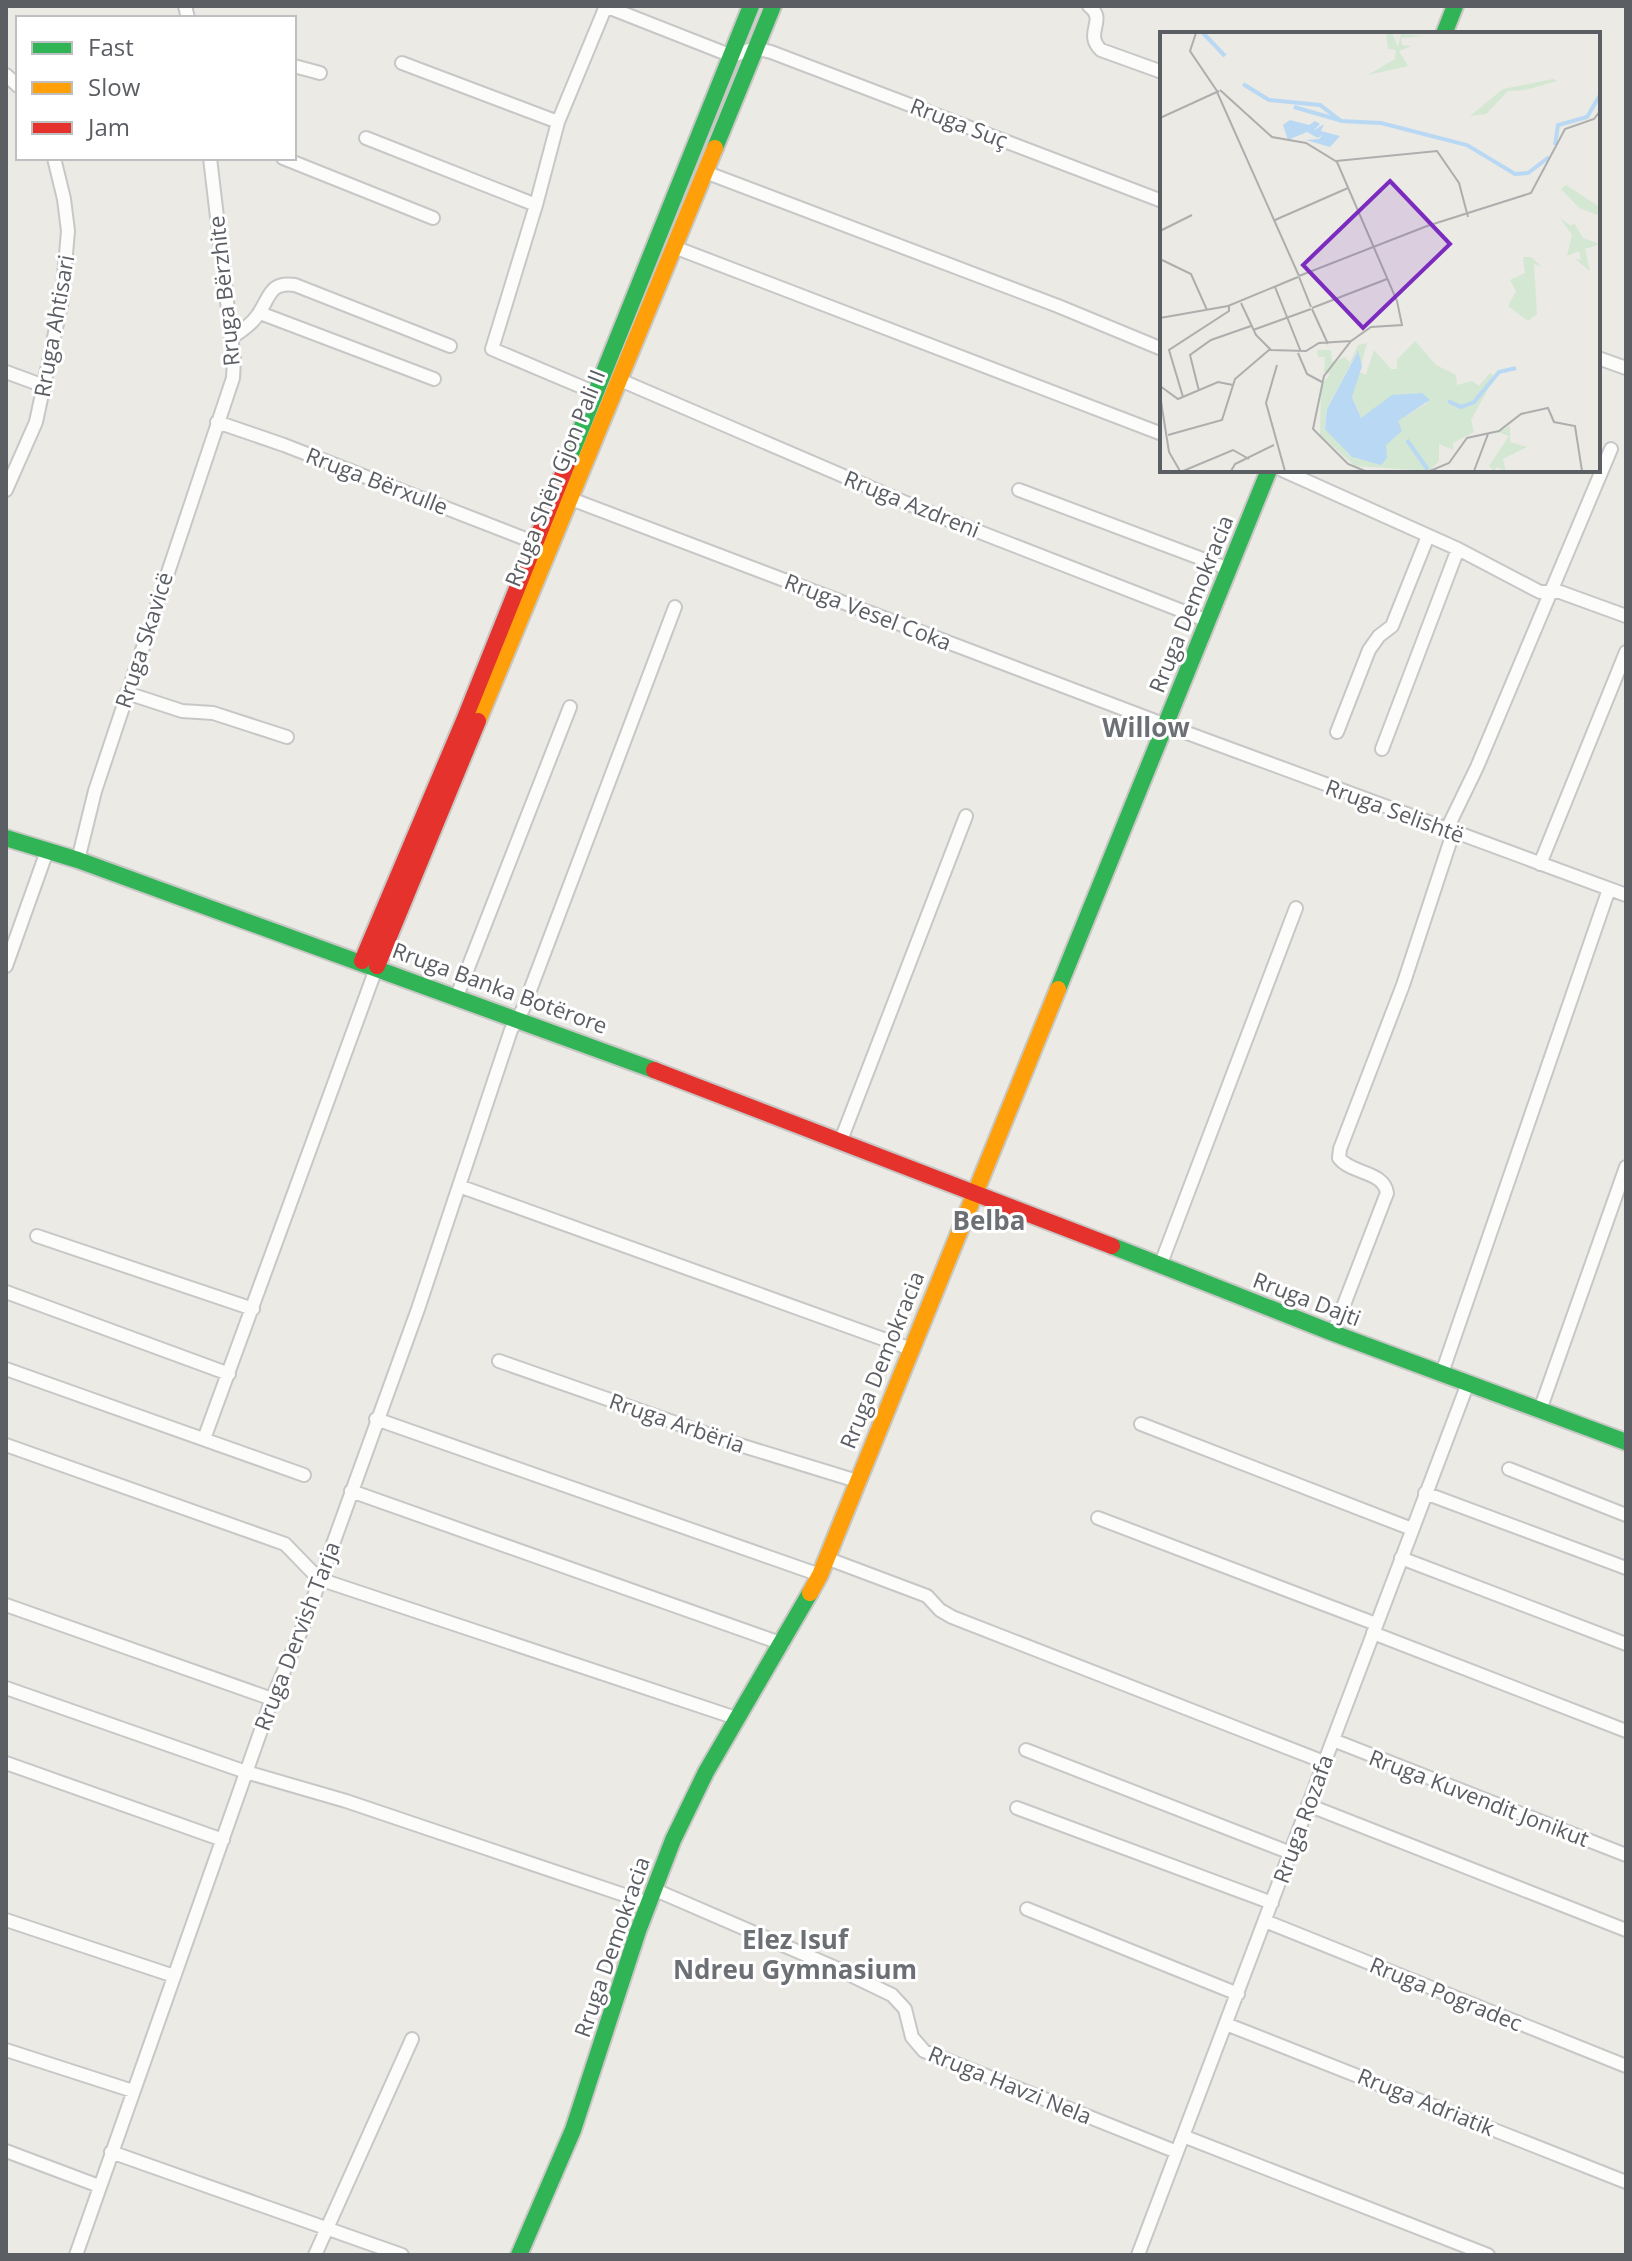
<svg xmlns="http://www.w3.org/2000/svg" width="1632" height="2261" font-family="'Open Sans',sans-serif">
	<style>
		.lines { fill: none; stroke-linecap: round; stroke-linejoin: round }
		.street-casing { stroke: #c7c7c7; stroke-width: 16 }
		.fast-casing { stroke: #c7c7c5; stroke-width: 20 }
		.slow-casing { stroke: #c7c7c5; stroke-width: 20 }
		.jam-casing { stroke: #c7c7c5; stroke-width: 20 }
		.street { stroke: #fcfcfb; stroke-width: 12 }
		.fast { stroke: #30b455; stroke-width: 16 }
		.slow { stroke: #ff9f0a; stroke-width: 16 }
		.jam { stroke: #e5322d; stroke-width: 16 }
		.labels { text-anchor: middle; stroke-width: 6; stroke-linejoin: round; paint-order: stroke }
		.street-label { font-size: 22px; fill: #5b5e63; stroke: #fff }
		.quarter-label { font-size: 26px; font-weight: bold; fill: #6c7075; stroke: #fff }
		.inset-river { fill: none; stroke: #b9d8f4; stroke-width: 4 }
		.inset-road { fill: none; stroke: #adaead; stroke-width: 2 }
		.view { fill: #7b2cbf; fill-opacity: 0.15; stroke: #7b2cbf; stroke-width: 4 }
		.inset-edge { fill: none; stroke: #5b5e63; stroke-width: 4 }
	</style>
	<rect width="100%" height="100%" fill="#ebeae5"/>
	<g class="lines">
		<defs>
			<path id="street" d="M185 6 188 18
				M605 6 732 56 755 48 771 52 1162 201
				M1089 6C1108 20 1083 33 1101 50L1162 72
				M402 63 558 122
				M294 66 320 73
				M6 75 18 86
				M366 138 536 205
				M283 158 433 218
				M705 172 1058 306 1162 349
				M674 247 1162 434
				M260 313 434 379
				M231 338C240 332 250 326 257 316 270 299 268 281 295 285L450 346
				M1598 358 1626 368
				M6 372 44 386
				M620 380 918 508 1208 621
				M596 393 492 349 536 205 558 122 606 6
				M217 422 284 445 536 543
				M1282 470 1458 549 1540 592H1560L1626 616
				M6 490 36 422 62 300 68 231 64 199 54 158
				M1019 490 1229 569
				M571 499 1179 730 1626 895
				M127 693 182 711 213 713 287 737
				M1337 732 1369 650 1379 636 1392 626 1428 536
				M1382 749 1458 549
				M1446 831 1477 767 1611 449
				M78 860 95 791 233 378 234 360 210 158
				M1540 864 1626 652
				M6 966 47 851
				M457 996 570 707
				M841 1140 966 816
				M459 1186 911 1349
				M37 1236 253 1309
				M1160 1266 1296 908
				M6 1292 229 1374
				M1333 1333 1387 1193C1384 1171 1351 1174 1339 1158L1340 1149 1403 985 1453 833
				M499 1361 730 1442 857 1481
				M6 1369 304 1475
				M1442 1373 1609 889
				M1540 1410 1626 1167
				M376 1419 820 1575
				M1141 1424 1412 1529
				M204 1439 377 966
				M6 1445 285 1544 319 1579 736 1718
				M1509 1469 1626 1515
				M351 1491 783 1644
				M1425 1493 1626 1568
				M1098 1518 1376 1624
				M826 1558 927 1596 940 1610 952 1617 1324 1762
				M1401 1558 1626 1644
				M6 1605 272 1699
				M1373 1633 1626 1731
				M6 1688 246 1772 346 1801 648 1903
				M1333 1740 1626 1855
				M1026 1750 1291 1853
				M6 1763 223 1840
				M1308 1805 1626 1930
				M1017 1808 1272 1903
				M653 1889 836 1968 892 1995 905 2009 912 2037 924 2051 1177 2152
				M1027 1909 1238 1994
				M6 1920 174 1976
				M1265 1921 1626 2066
				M1226 2024 1626 2182
				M6 2050 133 2091
				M1183 2136 1488 2255
				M6 2151 99 2186
				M111 2152 402 2255
				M76 2255 272 1699 304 1624 418 1309 511 1030 523 1009 675 607
				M315 2255 412 2039
				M1138 2255 1468 1383"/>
			<path id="fast" d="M1444 34 1455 6
				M715 148 773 6
				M567 464 751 6
				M6 838 78 860 654 1070
				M1058 989 1269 470
				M1112 1246 1333 1333 1626 1442
				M519 2255 573 2130 638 1931 673 1840 706 1772 810 1593"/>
			<path id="slow" d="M478 721 715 148
				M810 1593 820 1575 1058 989"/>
			<path id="jam" d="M362 961 465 718 567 464
				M377 966 478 721
				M654 1070 1112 1246"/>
		</defs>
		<use href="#street" class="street-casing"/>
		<use href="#fast" class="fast-casing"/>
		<use href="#slow" class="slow-casing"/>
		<use href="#jam" class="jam-casing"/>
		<use href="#street" class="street"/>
		<use href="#fast" class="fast"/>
		<use href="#slow" class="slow"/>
		<use href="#jam" class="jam"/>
	</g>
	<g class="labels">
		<g class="street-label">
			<text transform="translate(959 123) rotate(21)" y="8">Rruga Suç</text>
			<text transform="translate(224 291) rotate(-96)" y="8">Rruga Bërzhite</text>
			<text transform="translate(54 326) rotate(-80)" y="8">Rruga Ahtisari</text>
			<text transform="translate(555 478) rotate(-68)" y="8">Rruga Shën Gjon Pali II</text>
			<text transform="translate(377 481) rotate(21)" y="8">Rruga Bërxulle</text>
			<text transform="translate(912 504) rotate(22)" y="8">Rruga Azdreni</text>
			<text transform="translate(1191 604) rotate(-68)" y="8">Rruga Demokracia</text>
			<text transform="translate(868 612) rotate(21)" y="8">Rruga Vesel Coka</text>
			<text transform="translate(144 640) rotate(-72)" y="8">Rruga Skavicë</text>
			<text transform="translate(1395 811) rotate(20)" y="8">Rruga Selishtë</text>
			<text transform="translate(500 988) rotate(20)" y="8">Rruga Banka Botërore</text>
			<text transform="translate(1307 1299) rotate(21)" y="8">Rruga Dajti</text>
			<text transform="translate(882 1360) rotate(-68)" y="8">Rruga Demokracia</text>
			<text transform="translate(677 1423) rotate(19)" y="8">Rruga Arbëria</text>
			<text transform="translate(297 1636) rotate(-69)" y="8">Rruga Dervish Tarja</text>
			<text transform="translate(1479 1798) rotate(21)" y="8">Rruga Kuvendit Jonikut</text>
			<text transform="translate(1303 1819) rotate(-70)" y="8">Rruga Rozafa</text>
			<text transform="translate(612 1947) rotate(-71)" y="8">Rruga Demokracia</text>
			<text transform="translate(1446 1994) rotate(22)" y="8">Rruga Pogradec</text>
			<text transform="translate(1010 2085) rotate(22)" y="8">Rruga Havzi Nela</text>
			<text transform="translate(1426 2102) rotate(22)" y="8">Rruga Adriatik</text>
		</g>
		<g class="quarter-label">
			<text x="1146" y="737">Willow</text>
			<text x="989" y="1230">Belba</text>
			<text x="795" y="1949">Elez Isuf<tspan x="795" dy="30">Ndreu Gymnasium</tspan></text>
		</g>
	</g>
	<g transform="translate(1160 32)">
		<rect width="440" height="440" fill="#ebeae5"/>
		<path d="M363 225H371L382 235 374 232 377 282 368 289 348 274 356 259 350 248 365 241ZM350 394V410L367 415 343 427 346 439 337 435 334 439 329 434 349 404 338 400Z" fill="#d3e7d2"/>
		<path d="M226 1H232L238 15 241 2 265 4 241 6 242 13 252 14 239 19 248 34 208 43 235 27 236 18 228 17ZM393 47 397 49 365 58 348 59 326 82 310 84 343 57ZM406 153 438 174 440 184 419 176 401 157ZM400 186 411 194 414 191 423 206 440 212 425 217 430 239 415 227 421 228 419 219 407 224 412 203Z" fill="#d3e7d2"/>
		<path d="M255 309 276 333 296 343 297 353 312 349 319 354 330 341 335 344 311 388 314 400 293 411V418L279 412V429L269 439 195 434 160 403 161 355 170 342 164 340 165 325H158L157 318H171L172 330 185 325 190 331 198 313 207 311 199 340 206 343 214 318 231 337H237V328ZM197 320 201 334 192 364 201 386 233 364H256L268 371 237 389 241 399 226 413 221 430 196 427 165 395 167 376Z" fill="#d3e7d2" fill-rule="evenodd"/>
		<path d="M130 88 149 93 155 89 160 92 153 99 164 92 161 99 180 104 170 115 146 108 159 107 163 102 158 106 147 100 128 108 123 93ZM198 319 202 334 192 365 201 386 232 363 262 361 270 368 238 389 242 399 226 413 227 426 221 433 192 425 165 397 167 377Z" fill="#b9d8f4"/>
		<path class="inset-river" d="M43 1 65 24M83 52 109 68 160 73 181 89 221 91 307 113 355 142 368 141 389 125M134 75 179 88M395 113 398 93 427 85 440 63M288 369 301 375 314 370 339 340 356 336M247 408 268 438"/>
		<path class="inset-road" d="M36 1 30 19 57 59M57 60 139 244M0 86 59 59M176 129 277 119 299 151 308 185M115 188 188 156M0 199 32 183M0 227 31 242 47 278M139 244 267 194 371 161 405 97 434 87 440 79M139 245 151 275M115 255 141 320M81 271 96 303 111 318M152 276 227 247M152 277 168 312M0 286 68 274 138 245M93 298 151 277M191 309 164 344 153 397 188 432 205 439M138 321 147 342 162 350M117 333 106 371 125 439M0 354 18 367 58 350 73 353M39 359 30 323 51 308 91 294M0 363 9 420 20 439M23 365 9 318 69 279V274M8 403 62 388 75 347 109 318 146 319 159 311 191 309 211 295 242 293 237 269 177 130 146 111 112 105 60 58M23 439 73 418 89 427M71 439 75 432 114 413M270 439 289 431 307 406 339 399 361 382 388 376 394 390 415 394 422 439M314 439 328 402"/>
		<path class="view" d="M230 149 290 212 203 296 143 233Z"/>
		<rect width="440" height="440" class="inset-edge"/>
	</g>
	<rect width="1632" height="2261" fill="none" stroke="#5b5e63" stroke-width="16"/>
	<rect x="16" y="16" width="280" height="144" fill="#ffffff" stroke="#bdbfc1" stroke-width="2"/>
	<rect x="32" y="42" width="40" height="12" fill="#30b455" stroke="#bdbfc1" stroke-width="2"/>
	<text x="88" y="56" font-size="24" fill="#5b5e63">Fast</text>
	<rect x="32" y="82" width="40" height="12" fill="#ff9f0a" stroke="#bdbfc1" stroke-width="2"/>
	<text x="88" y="96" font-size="24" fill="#5b5e63">Slow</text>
	<rect x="32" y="122" width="40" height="12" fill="#e5322d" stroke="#bdbfc1" stroke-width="2"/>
	<text x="88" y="136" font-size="24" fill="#5b5e63">Jam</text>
</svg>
